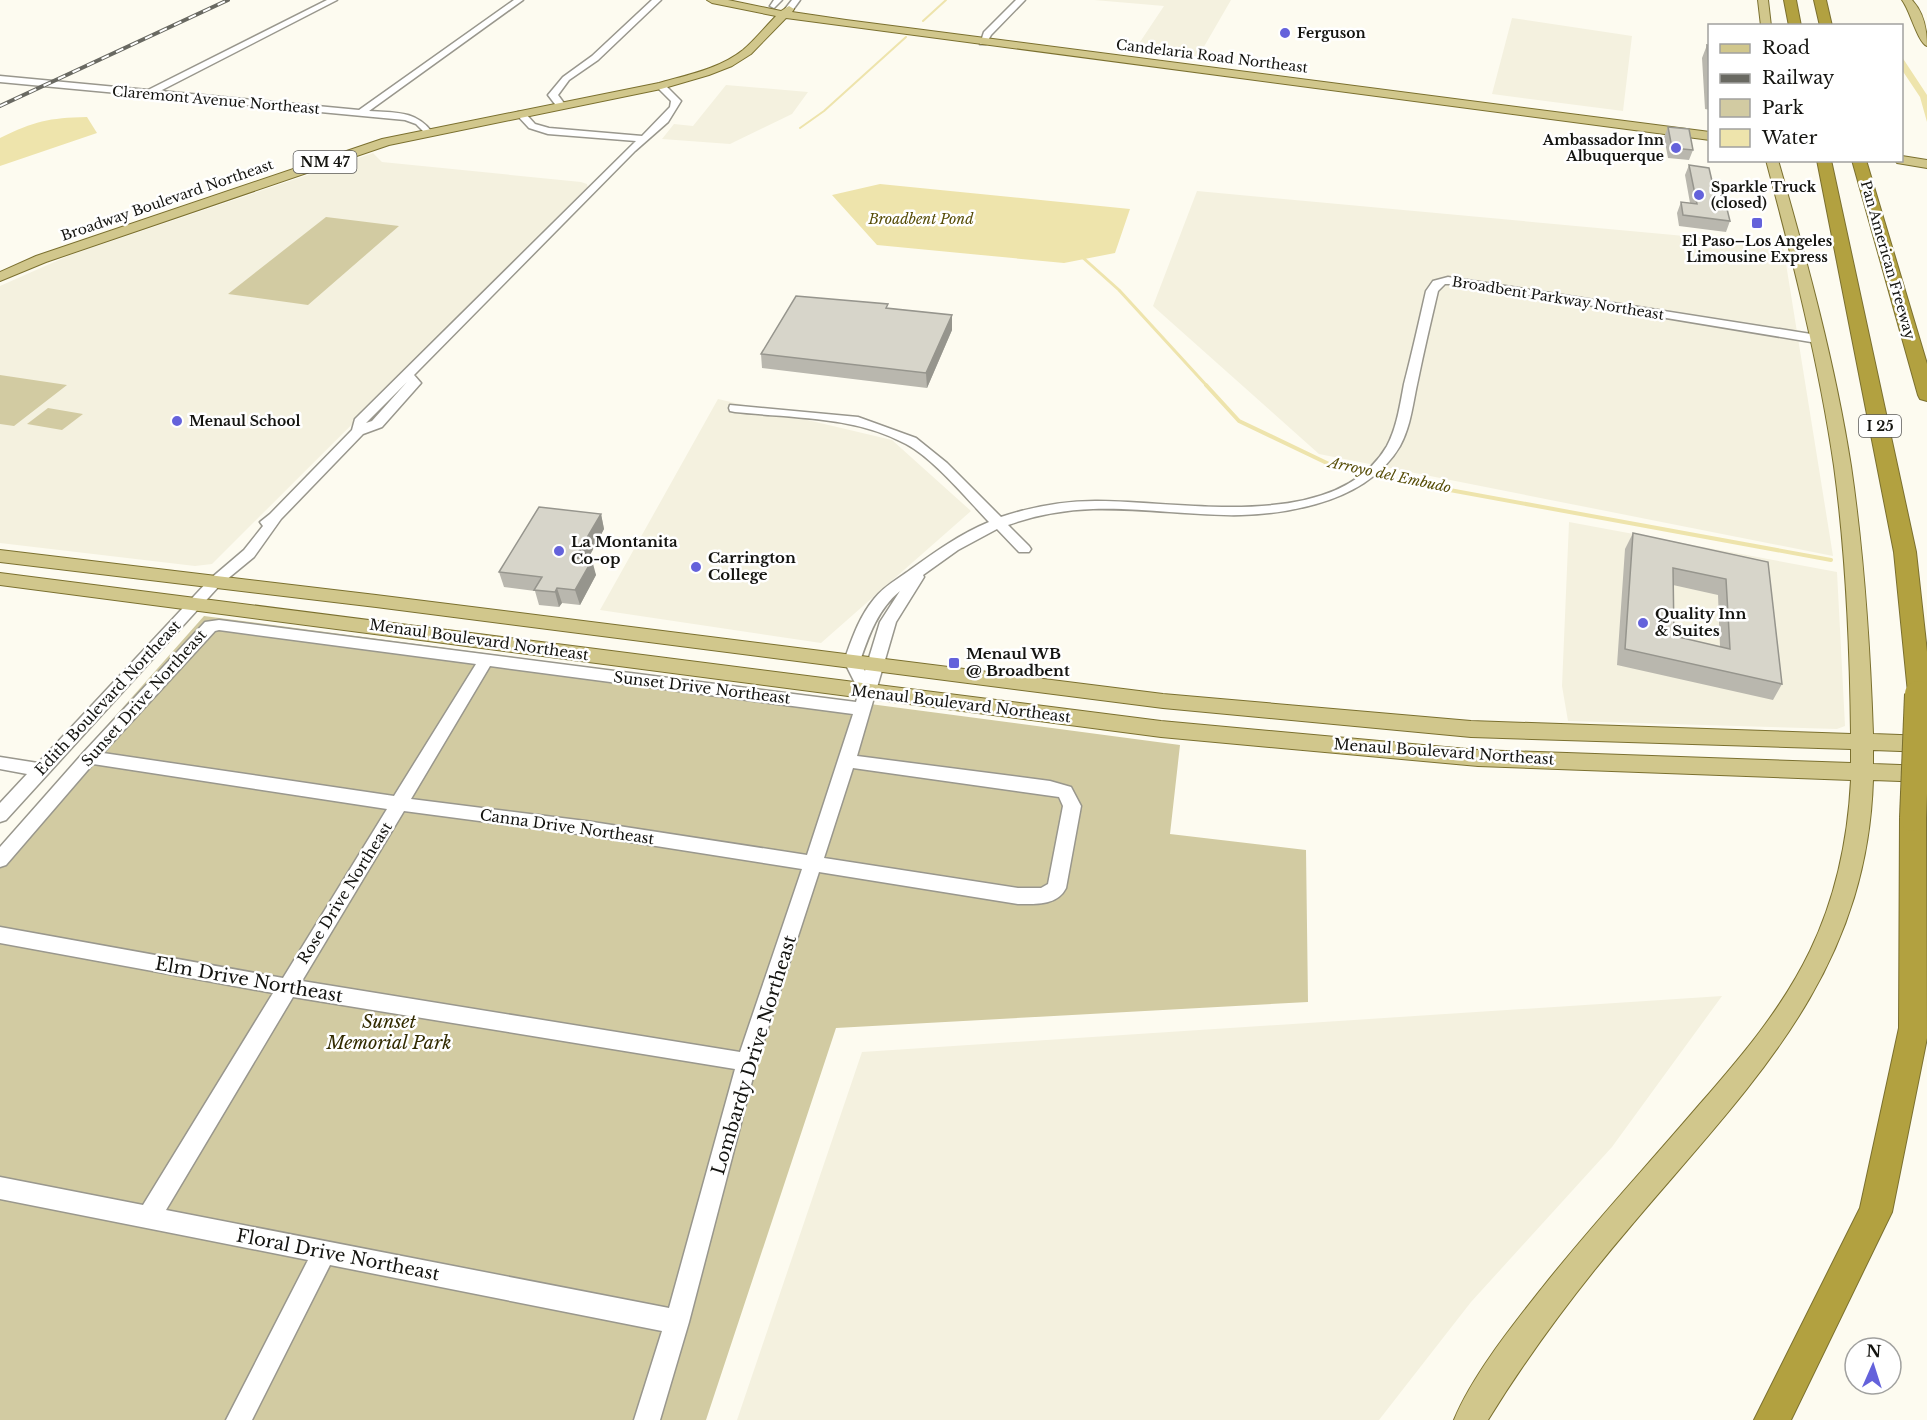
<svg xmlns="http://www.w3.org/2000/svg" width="1927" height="1420" font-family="'Libre Baskerville',serif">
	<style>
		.built { fill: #f4f1df }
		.green { fill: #d2cba2 }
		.water { fill: #eee4ac }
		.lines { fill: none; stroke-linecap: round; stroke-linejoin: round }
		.stream-far2 { stroke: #eee4ac; stroke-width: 2 }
		.stream-far1 { stroke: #eee4ac; stroke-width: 3 }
		.stream { stroke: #eee4ac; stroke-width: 4 }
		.minor-casing { stroke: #99978d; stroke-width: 3 }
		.major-casing { stroke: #7b702f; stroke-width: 2 }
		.highway-casing { stroke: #7b702f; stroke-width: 2 }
		.minor { fill: #fff; fill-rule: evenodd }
		.major { fill: #d1c78c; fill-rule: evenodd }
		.highway { fill: #b2a140; fill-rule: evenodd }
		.rail-casing { stroke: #696962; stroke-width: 4 }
		.rail { stroke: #fff; stroke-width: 2; stroke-dasharray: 8; stroke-linecap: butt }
		.highway-bridge-casing { stroke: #7b702f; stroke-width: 28; stroke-linecap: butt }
		.highway-bridge { stroke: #b2a140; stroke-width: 26 }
		.wall { fill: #b9b7ae; fill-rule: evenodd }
		.shaded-wall { fill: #96958d }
		.building { fill: #d7d5ca; stroke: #96958d; stroke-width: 1.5; fill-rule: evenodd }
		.poi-dot { fill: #6462db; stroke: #fff; stroke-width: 2 }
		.labels { text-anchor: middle; stroke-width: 5; stroke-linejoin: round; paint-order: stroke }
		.far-poi-label { font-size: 14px; font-weight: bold; fill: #141410; stroke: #fff; text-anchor: start }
		.far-street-label { font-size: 14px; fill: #141410; stroke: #fff }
		.shield { fill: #fff; stroke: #5a5a58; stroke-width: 1.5 }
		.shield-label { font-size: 14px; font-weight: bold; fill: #141410 }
		.far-water-label { font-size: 14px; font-style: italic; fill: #564c06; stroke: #fff }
		.poi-label { font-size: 15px; font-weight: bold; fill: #141410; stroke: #fff; text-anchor: start }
		.street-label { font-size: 15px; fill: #141410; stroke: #fff }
		.near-street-label { font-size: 18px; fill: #141410; stroke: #fff }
		.near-park-label { font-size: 18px; font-style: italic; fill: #322b00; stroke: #fff }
	</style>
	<rect width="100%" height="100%" fill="#fdfbf0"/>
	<path class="built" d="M1094 0H1231L1198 57 1136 48 1164 6Z
		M1512 18 1632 36 1623 111 1492 94Z
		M726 85 808 92 792 114 730 144 662 139 674 124 693 126Z
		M373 153 382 162 581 182 587 184 588 189 212 564 195 566 0 543V286L70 255Z
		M1197 191 1783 245 1833 556 1319 454 1153 306Z
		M718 399 892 440 971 511 821 643 600 610Z
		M1569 522 1837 572 1845 726 1837 729 1568 721 1562 686Z
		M1722 996 1612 1147 1471 1302 1379 1420H737L862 1052Z"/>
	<path class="green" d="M326 217 399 226 308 305 228 294Z
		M0 375 67 385 14 426 0 424Z
		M48 408 83 414 62 430 27 424Z
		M204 616 1180 745 1170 834 1306 850 1308 1002 836 1028 706 1420H0V846Z"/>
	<path class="water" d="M1902 57 1927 95V122L1920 97 1902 70Z
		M87 117 97 133 0 166V138C35 121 48 118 87 117Z
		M880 184 1130 209 1115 253 1064 263 877 245 832 195Z"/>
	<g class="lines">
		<path class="stream-far2" d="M923 21 946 0
			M800 128 824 111 906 37"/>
		<path class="stream-far1" d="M1081 256 1119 290 1207 386"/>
		<path class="stream" d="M1206 385 1239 421 1331 465 1406 482 1831 560"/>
		<defs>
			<path id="minor" d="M327 0H337L160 91 359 110 514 0H523L369 111C395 113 415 110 432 132L427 135 416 124 405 120 0 82V76L148 90Z
				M652 0H661L598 60 569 80 558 95 566 106 558 108 548 95 563 77 592 56Z
				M774 0H782L774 8 770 6Z
				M792 0H800L792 11H786L785 9Z
				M1016 0H1025L991 35 986 44H980L984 32Z
				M658 84H664L681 101 668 122 635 151 414 375 421 383 382 427 363 434 281 519 254 557 220 585 6 820 0 822V803L27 774 0 769V757L38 763 210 579 244 550 263 526 260 522 270 514 352 430 355 419 636 141 548 134 529 128 516 114 518 112H524L535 124 549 128 642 136 670 107 671 101 658 88ZM407 382 372 421 366 423Z
				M1448 277 1817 335 1823 339 1817 343 1461 284H1445L1438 291C1431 321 1424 350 1418 380 1413 402 1411 426 1400 446 1382 477 1349 495 1316 504 1235 527 1173 507 1093 509 1064 510 1036 515 1008 525L1029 546 1031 549 1029 552H1019L997 529 958 550 923 575 924 577 896 622 857 756 1050 781 1071 787 1081 806 1066 888C1057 906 1035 904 1018 904L819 872 757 1062 689 1322 660 1420H634L662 1331 330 1265 252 1420H226L308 1260 0 1199V1177L143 1205 273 993 0 943V927L283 978 387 809 93 764 6 865 0 867V847L83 753 205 622 219 620 856 702 859 691 844 661C852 639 859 617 874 599 884 586 898 579 910 570 935 552 960 534 989 522 966 498 934 459 906 444 855 416 791 418 735 412L730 411 729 408 730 405 858 417 916 438 947 463 1001 517C1031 507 1063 501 1095 501 1178 500 1335 535 1387 446 1397 427 1400 405 1404 384 1412 353 1419 322 1426 291L1433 281ZM900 591 880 622 865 671 860 661C869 635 878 609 900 591ZM219 630 476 664 394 796 103 753 215 631ZM490 666 853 714 807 855 586 821 411 799ZM853 768 1059 797 1063 806 1048 884 1041 888H1018L824 858ZM404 811 586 835 802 869 740 1052 302 981ZM293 997 735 1069 669 1308 166 1210Z"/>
			<path id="major" d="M707 0H728L781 11 789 6 794 9 792 12 846 20 1710 132V140L786 18 751 54 732 66 709 75 661 89 389 145 46 262 0 281V272L36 256 382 139 659 83C687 75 719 69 743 50 755 40 765 27 776 16L712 3Z
				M1758 0H1768L1771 26H1761Z
				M1902 0H1912C1924 13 1927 29 1927 46 1918 43 1910 10 1902 0Z
				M1902 156 1927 160V168L1897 163 1895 160H1902Z
				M1766 160H1778C1807 261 1835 363 1851 466 1864 555 1870 645 1873 734L1927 736V752L1873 750V764L1927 766V782L1873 780C1867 976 1748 1087 1630 1227 1578 1288 1530 1352 1488 1420H1454C1472 1376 1512 1326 1542 1288 1592 1225 1647 1166 1699 1105 1741 1057 1782 1009 1810 951 1836 897 1848 839 1851 780L1478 766 1161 737 0 585V573L1161 721 1478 750 1851 763V749L1471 737 1163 708 376 607 0 562V550L376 595 1163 694 1471 721 1851 734C1850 645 1846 554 1834 466 1819 363 1793 261 1766 160Z"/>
			<path id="highway" d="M1784 0H1796L1801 26H1789Z
				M1814 0H1826L1832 26H1820Z
				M1817 160H1831L1916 552 1927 652V720L1922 722 1913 719 1910 713 1894 552Z
				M1852 160H1866L1927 364V401L1920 399 1918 395Z
				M1913 808 1922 811 1926 818 1927 1038 1892 1212 1791 1420H1754L1860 1208 1899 1028 1900 818 1904 811Z"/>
		</defs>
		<use href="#minor" class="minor-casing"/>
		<use href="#major" class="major-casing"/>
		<use href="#highway" class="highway-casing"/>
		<use href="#minor" class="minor"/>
		<use href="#major" class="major"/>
		<use href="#highway" class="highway"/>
		<defs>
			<path id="rail" d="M0 106 228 0"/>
		</defs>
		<use href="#rail" class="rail-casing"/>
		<use href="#rail" class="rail"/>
		<defs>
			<path id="highway-bridge" d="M1913 818 1918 694"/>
		</defs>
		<use href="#highway-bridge" class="highway-bridge-casing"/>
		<use href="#highway-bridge" class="highway-bridge"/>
	</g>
	<path class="wall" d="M1707 45 1710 46V110L1705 109 1702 58Z
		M1668 127 1693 150 1689 160 1668 158 1664 137Z
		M1689 165 1718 207 1730 221 1726 232 1679 226 1677 213 1681 202 1690 203 1685 175Z
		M888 308 952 315V330L927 388 762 368 761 354Z
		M601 514 604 529 588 559 596 575 580 605 562 603 559 607 539 605 535 591 504 587 499 572Z
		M1633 533 1768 562 1782 684 1773 700 1617 665 1625 549ZM1673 585 1718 595 1720 647 1674 636Z"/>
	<path class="shaded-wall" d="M952 315V330L927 388 926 373Z
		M601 514 604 529 580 573 575 558Z
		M592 560 596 575 580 605 575 590Z
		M557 588 562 603 559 607 555 592Z"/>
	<path class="building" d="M1707 45 1710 46V83Z
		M1668 127 1689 129 1693 150 1672 148Z
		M1689 165 1709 168 1718 207 1727 209 1730 221 1683 215 1681 202 1697 204Z
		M796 296 888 304 886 308 952 315 926 373 761 354Z
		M539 507 601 514 575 558 592 560 575 590 557 588 555 592 534 590 542 577 499 572Z
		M1633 533 1768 562 1782 684 1625 649ZM1673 568 1726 579 1730 649 1674 636Z"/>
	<g class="poi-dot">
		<circle cx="1285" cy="33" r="6"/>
		<circle cx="1676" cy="148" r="6"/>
		<circle cx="1699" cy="195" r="6"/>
		<rect x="1751" y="217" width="12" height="12" rx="3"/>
		<circle cx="177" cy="421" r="6"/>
		<circle cx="559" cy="551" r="6"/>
		<circle cx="696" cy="567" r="6"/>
		<circle cx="1643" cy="623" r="6"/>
		<rect x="948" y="657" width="12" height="12" rx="3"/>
	</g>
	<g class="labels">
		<g class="far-poi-label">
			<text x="1297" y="38">Ferguson</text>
			<text x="1664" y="145" text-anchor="end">Ambassador Inn<tspan x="1664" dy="16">Albuquerque</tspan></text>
			<text x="1711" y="192">Sparkle Truck<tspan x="1711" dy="16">(closed)</tspan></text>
			<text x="1757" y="246" text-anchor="middle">El Paso–Los Angeles<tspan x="1757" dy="16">Limousine Express</tspan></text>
			<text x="189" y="426">Menaul School</text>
		</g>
		<g class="far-street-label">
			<text transform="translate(1212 56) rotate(7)" y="5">Candelaria Road Northeast</text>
			<text transform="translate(216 100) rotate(5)" y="5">Claremont Avenue Northeast</text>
			<text transform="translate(167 200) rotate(-19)" y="5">Broadway Boulevard Northeast</text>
			<text transform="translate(1888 260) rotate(74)" y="5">Pan American Freeway</text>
			<text transform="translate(1558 298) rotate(9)" y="5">Broadbent Parkway Northeast</text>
		</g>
		<g class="shield">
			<rect x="293.5" y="151" width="63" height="22" rx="4.5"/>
			<rect x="1859" y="415" width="42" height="22" rx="4.5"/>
		</g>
		<g class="shield-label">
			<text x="325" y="167">NM 47</text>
			<text x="1880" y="431">I 25</text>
		</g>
		<g class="far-water-label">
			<text x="921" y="224">Broadbent Pond</text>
			<text transform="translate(1390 475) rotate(12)" y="5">Arroyo del Embudo</text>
		</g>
		<g class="poi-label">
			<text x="571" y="547">La Montanita<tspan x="571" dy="17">Co-op</tspan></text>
			<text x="708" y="563">Carrington<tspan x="708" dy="17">College</tspan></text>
			<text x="1655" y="619">Quality Inn<tspan x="1655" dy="17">&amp; Suites</tspan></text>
			<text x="966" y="659">Menaul WB<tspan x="966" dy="17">@ Broadbent</tspan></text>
		</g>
		<g class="street-label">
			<text transform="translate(479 640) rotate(8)" y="5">Menaul Boulevard Northeast</text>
			<text transform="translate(702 688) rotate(7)" y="5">Sunset Drive Northeast</text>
			<text transform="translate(108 698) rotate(-47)" y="5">Edith Boulevard Northeast</text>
			<text transform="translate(144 698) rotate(-48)" y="5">Sunset Drive Northeast</text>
			<text transform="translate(961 704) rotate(7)" y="5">Menaul Boulevard Northeast</text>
			<text transform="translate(1444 752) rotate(4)" y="5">Menaul Boulevard Northeast</text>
			<text transform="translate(567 827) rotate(8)" y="5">Canna Drive Northeast</text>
			<text transform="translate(345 893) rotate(-58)" y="5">Rose Drive Northeast</text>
		</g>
		<g class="near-street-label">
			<text transform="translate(249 980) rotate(10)" y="6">Elm Drive Northeast</text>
			<text transform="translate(754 1055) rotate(-73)" y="6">Lombardy Drive Northeast</text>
			<text transform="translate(338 1255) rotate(11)" y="6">Floral Drive Northeast</text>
		</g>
		<g class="near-park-label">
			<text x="389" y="1028">Sunset<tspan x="389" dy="21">Memorial Park</tspan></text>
		</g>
	</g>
	<rect x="1708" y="24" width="195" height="138" fill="#ffffff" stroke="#a1a19f" stroke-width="1.5"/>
	<rect x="1720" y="44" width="30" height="9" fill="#d1c78c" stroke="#a1a19f" stroke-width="1.5"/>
	<text x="1762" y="54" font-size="18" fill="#141410">Road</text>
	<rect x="1720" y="74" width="30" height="9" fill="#696962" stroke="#a1a19f" stroke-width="1.5"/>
	<text x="1762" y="84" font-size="18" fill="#141410">Railway</text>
	<rect x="1720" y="99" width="30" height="18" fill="#d2cba2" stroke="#a1a19f" stroke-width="1.5"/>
	<text x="1762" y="114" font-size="18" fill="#141410">Park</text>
	<rect x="1720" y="129" width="30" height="18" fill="#eee4ac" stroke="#a1a19f" stroke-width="1.5"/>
	<text x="1762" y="144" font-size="18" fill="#141410">Water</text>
	<g transform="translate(1873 1366) rotate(3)"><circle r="28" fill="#ffffff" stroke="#a1a19f" stroke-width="1.5"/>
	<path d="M0-4.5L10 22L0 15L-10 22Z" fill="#6462db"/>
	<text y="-9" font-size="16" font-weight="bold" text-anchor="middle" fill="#141410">N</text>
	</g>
</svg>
